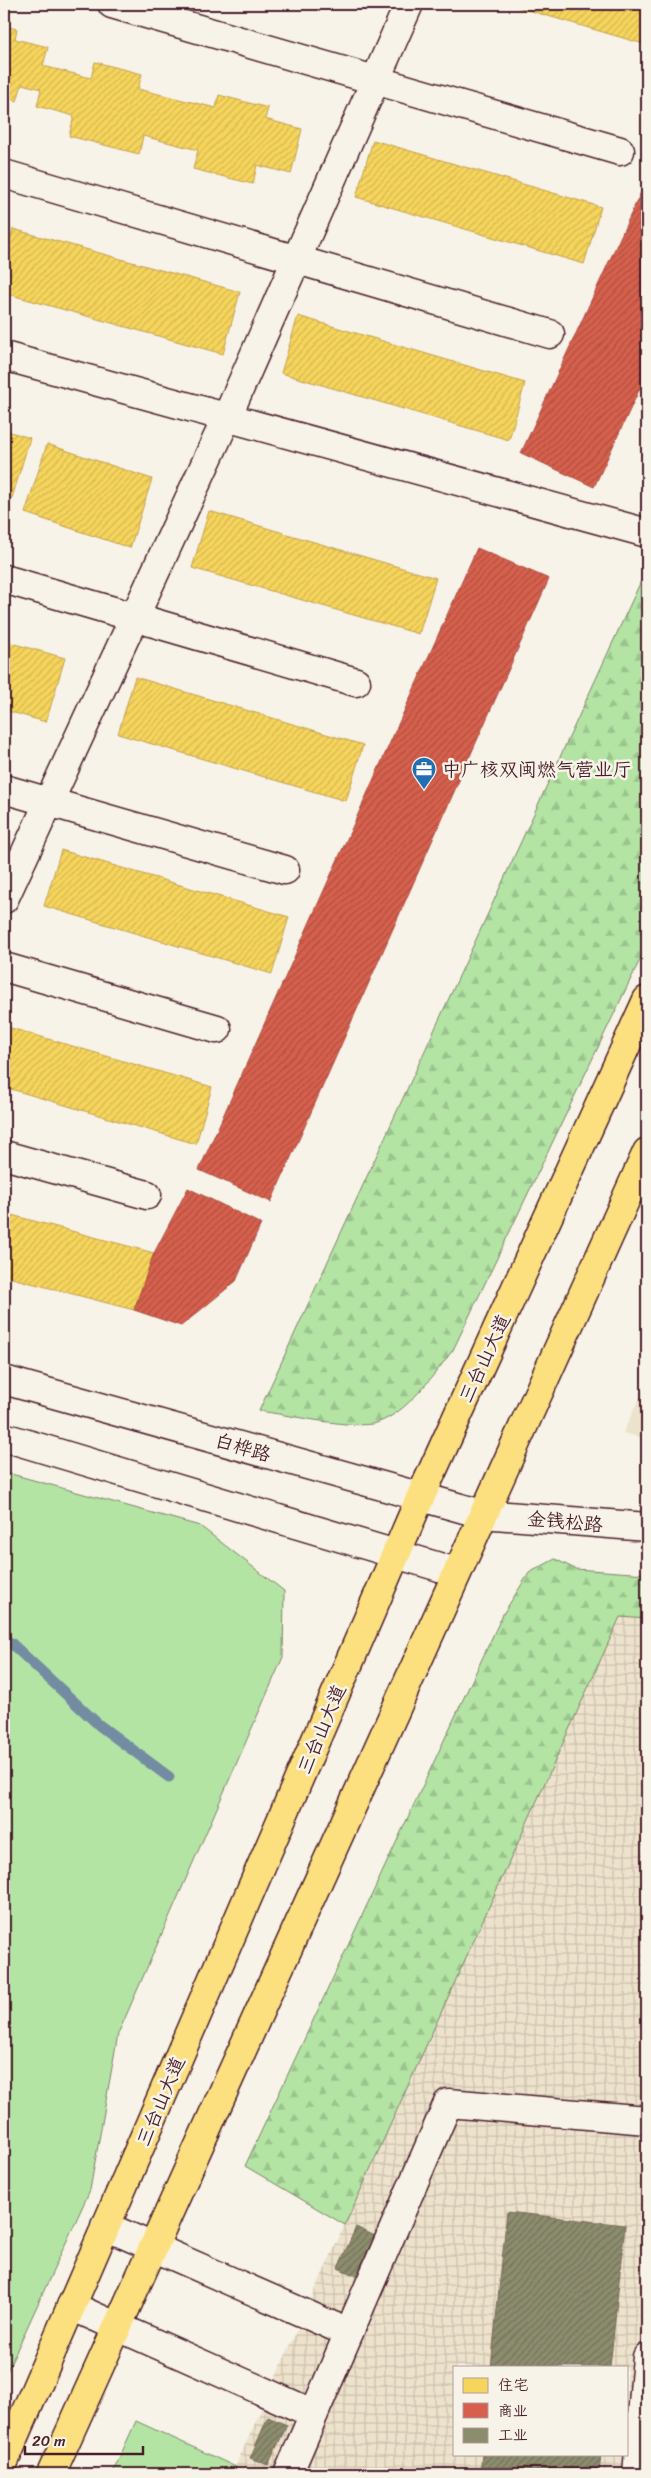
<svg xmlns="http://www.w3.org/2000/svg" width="651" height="2478" font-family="Sriracha,'LXGW WenKai TC',sans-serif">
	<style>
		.built { fill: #ede2cc }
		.industrial { fill: url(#industrial-grid); fill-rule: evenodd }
		.grass { fill: #b3e4a4; stroke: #7e8268 }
		.forest { fill: url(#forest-firs); stroke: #7e8268 }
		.homes { fill: url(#homes-hatch); stroke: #c29e4d }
		.shops { fill: url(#shops-hatch); stroke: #ac4c43 }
		.industry { fill: url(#industry-hatch); stroke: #786b5a }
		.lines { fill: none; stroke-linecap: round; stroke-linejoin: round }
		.stream { stroke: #738ca1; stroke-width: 11 }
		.minor-casing { stroke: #4a1f2b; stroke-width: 31 }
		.major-casing { stroke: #4a1f2b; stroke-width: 31 }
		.minor { stroke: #f7f3e8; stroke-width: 28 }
		.major { stroke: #fce080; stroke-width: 28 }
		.labels { text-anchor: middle; stroke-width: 5; stroke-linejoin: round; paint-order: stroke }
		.poi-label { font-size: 19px; fill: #4a1f2b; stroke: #f7f3e8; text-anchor: start }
		.street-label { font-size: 19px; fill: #4a1f2b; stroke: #f7f3e8 }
	</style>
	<defs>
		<pattern id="industrial-grid" width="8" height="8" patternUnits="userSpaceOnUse" patternTransform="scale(1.25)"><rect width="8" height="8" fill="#ede2cc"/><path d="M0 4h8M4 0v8" fill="none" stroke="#cdc1af"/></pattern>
		<pattern id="forest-firs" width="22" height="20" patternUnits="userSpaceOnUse" patternTransform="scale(1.25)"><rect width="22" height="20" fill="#b3e4a4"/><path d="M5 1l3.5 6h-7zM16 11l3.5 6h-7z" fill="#9bc38d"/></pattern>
		<pattern id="homes-hatch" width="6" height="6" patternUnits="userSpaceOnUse" patternTransform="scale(1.25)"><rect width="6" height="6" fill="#f6d55c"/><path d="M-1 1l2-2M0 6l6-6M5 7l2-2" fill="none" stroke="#d4b650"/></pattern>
		<pattern id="shops-hatch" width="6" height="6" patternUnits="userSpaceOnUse" patternTransform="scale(1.25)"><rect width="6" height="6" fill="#d6604d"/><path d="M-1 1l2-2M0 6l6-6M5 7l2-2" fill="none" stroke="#b04f40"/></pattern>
		<pattern id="industry-hatch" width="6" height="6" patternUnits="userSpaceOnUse" patternTransform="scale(1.25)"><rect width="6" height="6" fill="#8c8c6e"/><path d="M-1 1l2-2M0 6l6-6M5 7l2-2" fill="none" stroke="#74725b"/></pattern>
	</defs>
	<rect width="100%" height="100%" fill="#f7f3e8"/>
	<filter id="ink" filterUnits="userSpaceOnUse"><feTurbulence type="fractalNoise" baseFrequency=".02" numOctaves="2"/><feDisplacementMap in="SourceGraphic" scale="10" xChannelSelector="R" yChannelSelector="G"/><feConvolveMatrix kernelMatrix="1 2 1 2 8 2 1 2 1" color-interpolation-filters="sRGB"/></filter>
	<g filter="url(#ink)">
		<path class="built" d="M647 1381V1439L623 1433Z"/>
		<path class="industrial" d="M620 1616 647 1619V2474H232ZM455 2367H627V2454H455Z"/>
		<path class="grass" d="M4 1472 200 1526 284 1591 283 1657 118 2034 90 2190 4 2378Z
			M136 2421 236 2467 232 2474H112Z"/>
		<path class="forest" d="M647 568V945L453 1350C434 1374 407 1414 376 1423 356 1430 284 1414 259 1411Z
			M555 1559 575 1569 647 1574V1619L620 1617 345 2225 245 2166 503 1614 529 1573Z"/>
		<path class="homes" d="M507 4H647V45Z
			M4 26 17 29 15 39 48 47 43 66 91 78 95 62 142 74 138 89 216 108 219 95 268 108 265 119 302 129 291 174 257 165 253 184 193 169 198 150 143 136 139 154 69 136 74 116 37 106 41 89 22 84 17 101 4 97Z
			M373 140 601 207 584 264 356 197Z
			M13 229 240 292 223 354 4 293V263Z
			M298 316 525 383 509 440 281 373Z
			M4 430 30 438 12 498 4 495Z
			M47 444 152 479 130 548 25 513Z
			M209 511 436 578 419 634 192 568Z
			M4 641 65 658 46 722 4 710Z
			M135 677 363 745 346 801 118 734Z
			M61 850 289 917 272 974 44 906Z
			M4 1026 212 1087 196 1144 4 1087Z
			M4 1213 154 1253 134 1310 4 1276Z"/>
		<path class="shops" d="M647 179V373L594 487 521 453Z
			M477 548 549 579 271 1202 199 1170Z
			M188 1188 261 1224 236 1281 181 1326 134 1310 154 1253Z"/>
		<path class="industry" d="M507 2212 625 2225 610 2367H491Z
			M356 2227 375 2236 356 2276 338 2268Z
			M268 2417 287 2425 268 2465 250 2458Z
			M482 2454H601L599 2474H480Z"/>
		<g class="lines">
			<path class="stream" d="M4 1639 12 1644 99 1725 169 1777"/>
			<defs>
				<path id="minor" d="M112 4 620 151
					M4 174 550 334
					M4 356 647 533
					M4 579 356 682
					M4 789 285 870
					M4 899 227 417 409 4
					M4 967 217 1029
					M4 1155 147 1195
					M4 1380 482 1514 647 1527
					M4 1437 456 1572
					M105 2226 349 2333
					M71 2306 314 2414
					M288 2474 448 2103 647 2120
					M637 2474 647 2357"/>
				<path id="major" d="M4 2462 421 1496 647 1000
					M51 2474 647 1152"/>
			</defs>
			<use href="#minor" class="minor-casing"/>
			<use href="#major" class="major-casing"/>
			<use href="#minor" class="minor"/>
			<use href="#major" class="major"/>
		</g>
	</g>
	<defs>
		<symbol id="office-pin" viewBox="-11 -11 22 30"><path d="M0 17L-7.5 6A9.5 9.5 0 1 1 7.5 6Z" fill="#1f6fb2" stroke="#f7f3e8"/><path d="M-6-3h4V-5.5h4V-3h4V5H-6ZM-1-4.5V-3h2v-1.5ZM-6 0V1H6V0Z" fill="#fff"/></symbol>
	</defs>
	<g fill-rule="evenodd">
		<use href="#office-pin" x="410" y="755" width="28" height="38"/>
	</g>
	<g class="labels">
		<g class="poi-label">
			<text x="442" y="776">中广核双闽燃气营业厅</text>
		</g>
		<g class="street-label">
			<text transform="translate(484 1358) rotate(-65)" y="7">三台山大道</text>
			<text transform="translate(243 1447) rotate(16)" y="7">白桦路</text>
			<text transform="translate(565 1521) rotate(5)" y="7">金钱松路</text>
			<text transform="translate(321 1729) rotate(-67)" y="7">三台山大道</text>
			<text transform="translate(160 2101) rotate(-67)" y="7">三台山大道</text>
		</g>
	</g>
	<rect width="651" height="2478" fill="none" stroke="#f7f3e8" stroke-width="20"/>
	<rect x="10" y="10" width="631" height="2458" fill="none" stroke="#4a1f2b" stroke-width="2" filter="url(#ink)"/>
	<rect x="453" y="2366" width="175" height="90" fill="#f7f3e8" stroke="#b29e9c"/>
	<rect x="463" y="2378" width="25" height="15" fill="#f6d55c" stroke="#b29e9c"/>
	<text x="498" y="2390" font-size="15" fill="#4a1f2b">住宅</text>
	<rect x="463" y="2403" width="25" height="15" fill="#d6604d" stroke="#b29e9c"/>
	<text x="498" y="2416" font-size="15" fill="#4a1f2b">商业</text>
	<rect x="463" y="2428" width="25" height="15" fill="#8c8c6e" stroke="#b29e9c"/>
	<text x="498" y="2440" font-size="15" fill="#4a1f2b">工业</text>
	<path d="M25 2446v8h118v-8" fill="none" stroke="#4a1f2b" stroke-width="2.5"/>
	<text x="32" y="2446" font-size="15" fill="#4a1f2b" stroke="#f7f3e8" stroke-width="4" paint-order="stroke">20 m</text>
</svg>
